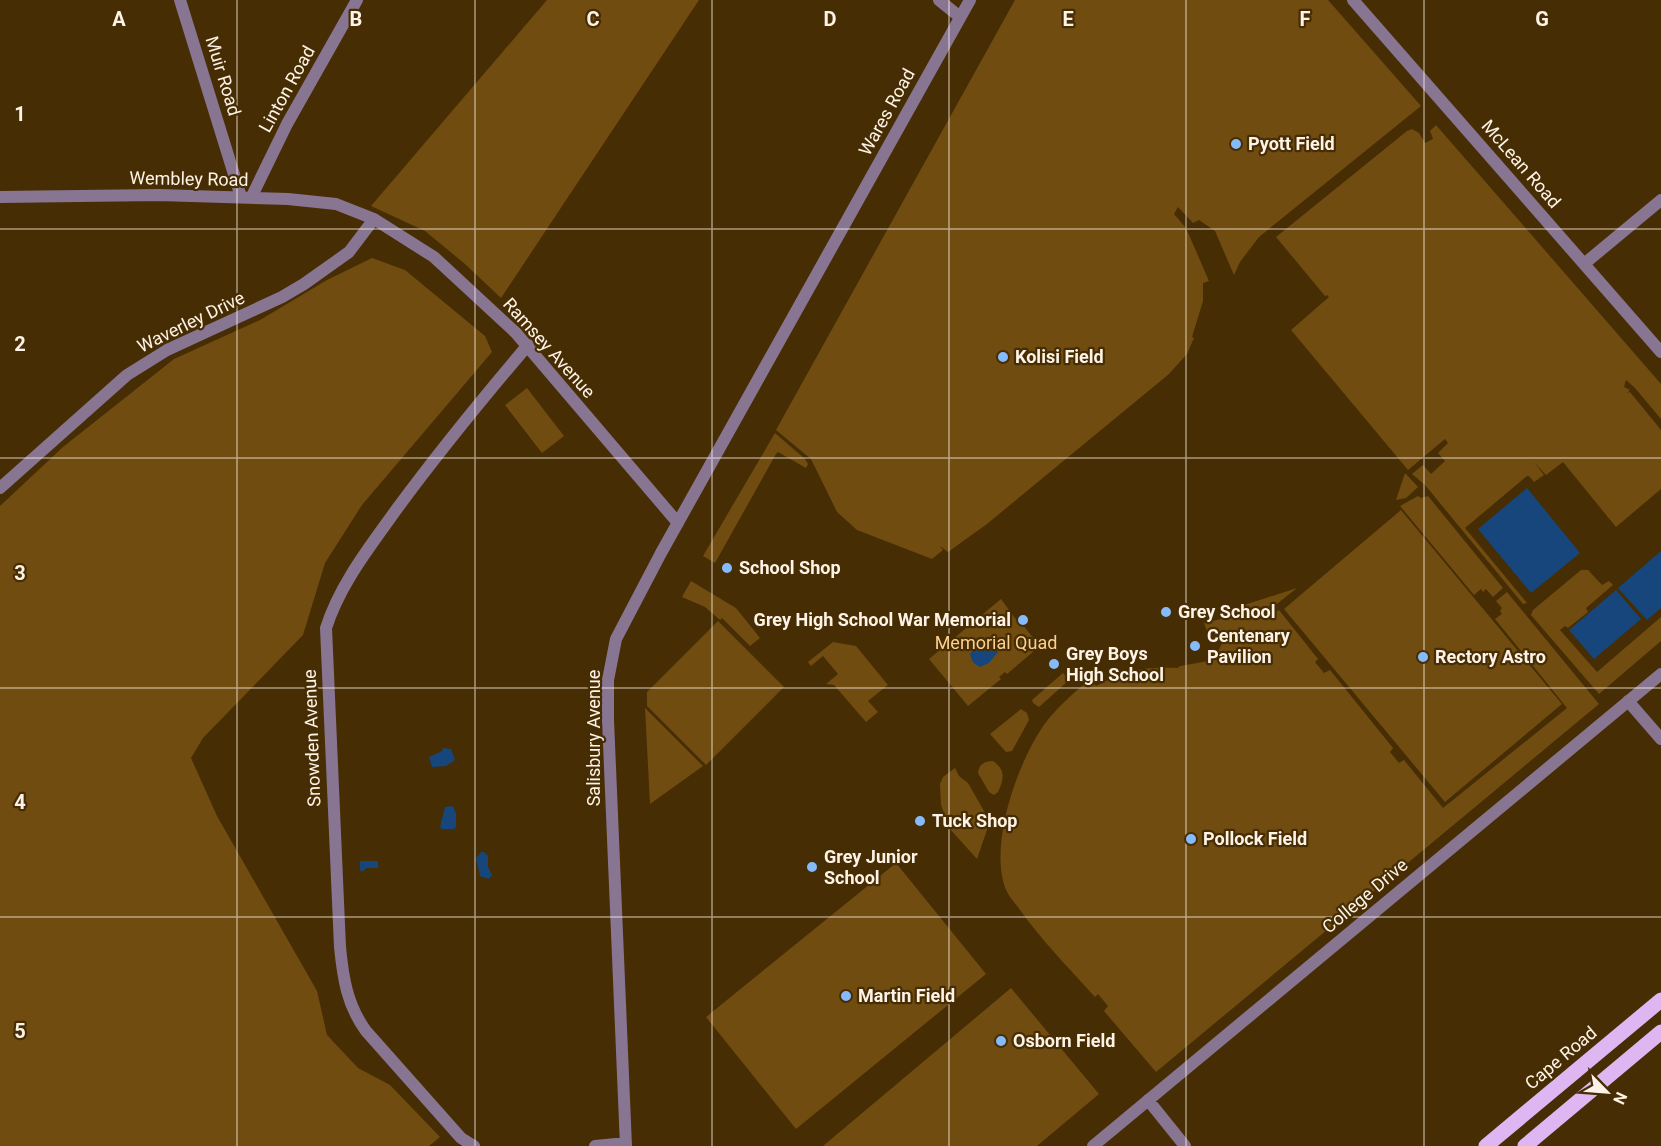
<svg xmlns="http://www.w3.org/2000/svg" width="1661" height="1146" font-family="Roboto,sans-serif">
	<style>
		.green { fill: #714c10 }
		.water { fill: #16467c }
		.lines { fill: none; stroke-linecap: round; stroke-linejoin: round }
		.street { stroke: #887592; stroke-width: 12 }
		.primary { stroke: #deb6f2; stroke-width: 15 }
		.grid { fill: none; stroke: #fef3e6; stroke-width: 1.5; stroke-opacity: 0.55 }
		.poi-dot { fill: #86bbfb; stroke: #462d04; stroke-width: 2 }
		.labels { text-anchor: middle; stroke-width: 4.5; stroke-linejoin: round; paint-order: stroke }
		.street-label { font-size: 18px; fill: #fef3e6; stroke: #462d04 }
		.poi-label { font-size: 18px; font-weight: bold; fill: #fef3e6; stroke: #462d04; text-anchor: start }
		.park-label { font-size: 18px; fill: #fecf8f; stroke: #462d04 }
		.grid-label { font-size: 20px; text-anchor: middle; font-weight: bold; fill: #fef3e6; stroke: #462d04; stroke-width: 4.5; stroke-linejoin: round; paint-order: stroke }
	</style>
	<rect width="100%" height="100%" fill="#462d04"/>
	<path class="green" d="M547 0H699L501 298 465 264 425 231 371 206Z
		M1015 0H1328L1421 106 1259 237 1240 262 1234 275 1215 231 1199 220 1193 223 1178 207 1174 214 1186 228 1209 281 1203 283V301L1192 337 1194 338 1187 354 1169 374 987 524 948 552 940 546 943 550 932 559 857 530 837 512 811 459 776 430Z
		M1436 125 1661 384V419L1635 388 1626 380 1624 387 1630 390 1627 393 1630 392 1661 430V489L1616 527 1563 462 1546 475 1534 462 1544 475 1534 482 1529 476H1527L1465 528 1527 603 1523 604 1425 485 1412 474 1423 465 1431 474 1445 461 1438 453 1448 443 1445 439 1408 470 1291 330 1329 297 1327 295 1325 296 1276 237 1407 131 1412 129 1419 133 1425 143 1433 139 1430 131Z
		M372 258 405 270 485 336 492 352 362 505 325 563 303 635 203 738 191 758 217 816 317 991 327 1035 358 1068 390 1085 440 1137 429 1146H0V506L63 447 174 359 260 320 327 280Z
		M527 388 564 436 542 453 505 405Z
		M775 433 805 459 808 464 806 468 778 452 776 454 715 563 703 556Z
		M1405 473 1418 487 1406 498 1396 500Z
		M1418 496 1421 498 1428 496 1503 588 1493 597 1486 589 1483 592 1481 589 1474 595 1400 506Z
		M1401 510 1562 704 1445 802 1284 609Z
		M1581 570H1588L1602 585 1609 581 1613 585 1586 608 1588 612 1568 628 1565 626 1560 630 1597 672 1661 617V641L1599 694 1531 615 1533 610Z
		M691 581 736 608 760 638 750 646 722 618 720 620 705 607 682 597Z
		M1297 588 1273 607 1276 612 1279 610 1318 659 1315 662 1324 673 1330 670 1393 748 1390 752 1399 763 1404 760 1443 808 1567 708 1495 619 1502 614 1500 611 1502 608 1496 601 1507 592 1599 704 1156 1072 1104 1011 1108 1006 1098 994 1095 997C1069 968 1042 941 1020 910 1016 904 1010 898 1007 892 986 847 1020 753 1050 717 1062 703 1076 691 1090 679L1096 686C1129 670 1141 667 1178 668L1180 666 1214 660V655L1217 654 1223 641 1214 630 1207 631 1204 623 1221 619 1238 607Z
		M1001 599 1020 625 1022 624 1040 646 1007 674 1005 672 999 677 1001 679 968 706 929 659Z
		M718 621 784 687 706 765 647 706V692Z
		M833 642 856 646 888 685 868 701 878 712 866 722 834 685 826 684 838 674 823 656 811 666 808 662Z
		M1063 673 1068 678V681L1039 707 1033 703 1032 700Z
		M645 708 703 766 650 804Z
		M1021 709 1027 713 1029 720 1012 751 1006 752 990 734Z
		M993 761C1006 770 1004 779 998 792L994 795 989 792 978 773C979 764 985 761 993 761Z
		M955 768 959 776 968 783 988 818 989 824 977 859 949 828 941 805 940 784 943 777Z
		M896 863 986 974 796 1129 706 1017Z
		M1011 988 1099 1094 1037 1146H823Z"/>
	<path class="water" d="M1527 488 1580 553 1531 593 1478 529Z
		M1661 551V608L1647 620 1618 588Z
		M1616 590 1641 619 1594 659 1569 630Z
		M988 639 996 644 998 652 989 663 980 667C973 663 972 662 970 654L977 645Z
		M443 748 451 749 455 760 446 766 432 767 429 757 442 751Z
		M453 806 456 814V827L454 829H442L440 827 445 807Z
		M481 852H484L488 856V867L492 875 489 879 480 876 476 858Z
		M360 861H378V868H367L362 872 360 870Z"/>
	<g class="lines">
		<path class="street" d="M180 0 241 197
			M939 0 960 17
			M1353 0 1661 352
			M0 197 159 195 288 199 336 204 374 219 434 257 516 333 678 523
			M251 198 287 124 357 0
			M1584 264 1661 200
			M0 488 127 375 167 350 282 297 304 284 349 252 374 219
			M1628 701 1661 739
			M1148 1100 1185 1146
			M474 1146 461 1138 366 1031C347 1005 343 978 340 947L326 628C340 584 369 548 396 510 438 453 482 399 528 345
			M595 1146 626 1143
			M626 1146 608 720V680L616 639 661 553 970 0
			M1093 1146 1661 674"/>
		<path class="primary" d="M1486 1146 1661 1000
			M1525 1146 1661 1032"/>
	</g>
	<path class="grid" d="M237 0V1146M475 0V1146M712 0V1146M949 0V1146M1186 0V1146M1424 0V1146M0 229H1661M0 458H1661M0 688H1661M0 917H1661"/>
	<g class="poi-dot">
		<circle cx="1236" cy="144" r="6"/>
		<circle cx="1003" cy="357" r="6"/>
		<circle cx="727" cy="568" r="6"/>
		<circle cx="1166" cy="612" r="6"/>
		<circle cx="1023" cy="620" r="6"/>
		<circle cx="1195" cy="646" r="6"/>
		<circle cx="1423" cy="657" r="6"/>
		<circle cx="1054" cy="664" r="6"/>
		<circle cx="920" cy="821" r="6"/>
		<circle cx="1191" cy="839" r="6"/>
		<circle cx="812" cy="867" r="6"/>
		<circle cx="846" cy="996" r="6"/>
		<circle cx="1001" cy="1041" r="6"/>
	</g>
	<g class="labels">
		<g class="street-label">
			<text transform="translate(223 76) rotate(73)" y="6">Muir Road</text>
			<text transform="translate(287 89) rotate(-61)" y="6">Linton Road</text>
			<text transform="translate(887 112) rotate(-61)" y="6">Wares Road</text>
			<text transform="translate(1521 164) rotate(49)" y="6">McLean Road</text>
			<text transform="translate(189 179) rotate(1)" y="6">Wembley Road</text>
			<text transform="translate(191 322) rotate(-26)" y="6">Waverley Drive</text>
			<text transform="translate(549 348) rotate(48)" y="6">Ramsey Avenue</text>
			<text transform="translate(312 738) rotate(-92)" y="6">Snowden Avenue</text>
			<text transform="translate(594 738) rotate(-90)" y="6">Salisbury Avenue</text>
			<text transform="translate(1365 896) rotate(-40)" y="6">College Drive</text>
			<text transform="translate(1561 1058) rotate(-40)" y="6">Cape Road</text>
		</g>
		<g class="poi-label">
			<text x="1248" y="150">Pyott Field</text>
			<text x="1015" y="363">Kolisi Field</text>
			<text x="739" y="574">School Shop</text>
			<text x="1178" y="618">Grey School</text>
			<text x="1011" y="626" text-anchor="end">Grey High School War Memorial</text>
			<text x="1207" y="642">Centenary<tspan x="1207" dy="21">Pavilion</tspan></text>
			<text x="1066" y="660">Grey Boys<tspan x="1066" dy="21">High School</tspan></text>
			<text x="1435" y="663">Rectory Astro</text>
			<text x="932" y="827">Tuck Shop</text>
			<text x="1203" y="845">Pollock Field</text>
			<text x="824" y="863">Grey Junior<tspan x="824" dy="21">School</tspan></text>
			<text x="858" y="1002">Martin Field</text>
			<text x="1013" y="1047">Osborn Field</text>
		</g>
		<g class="park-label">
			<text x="996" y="649">Memorial Quad</text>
		</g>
	</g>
	<g class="grid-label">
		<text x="119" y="26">A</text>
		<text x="356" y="26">B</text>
		<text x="593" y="26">C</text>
		<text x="830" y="26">D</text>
		<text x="1068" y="26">E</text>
		<text x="1305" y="26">F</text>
		<text x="1542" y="26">G</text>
		<text x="20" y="121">1</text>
		<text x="20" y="351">2</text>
		<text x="20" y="580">3</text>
		<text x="20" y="809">4</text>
		<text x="20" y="1038">5</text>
	</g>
	<g transform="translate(1607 1092) rotate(115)" stroke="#462d04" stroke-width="4.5" paint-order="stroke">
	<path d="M0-4.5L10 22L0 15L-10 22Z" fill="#fef3e6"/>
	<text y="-9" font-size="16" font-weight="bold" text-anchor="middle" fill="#fef3e6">N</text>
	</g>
</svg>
